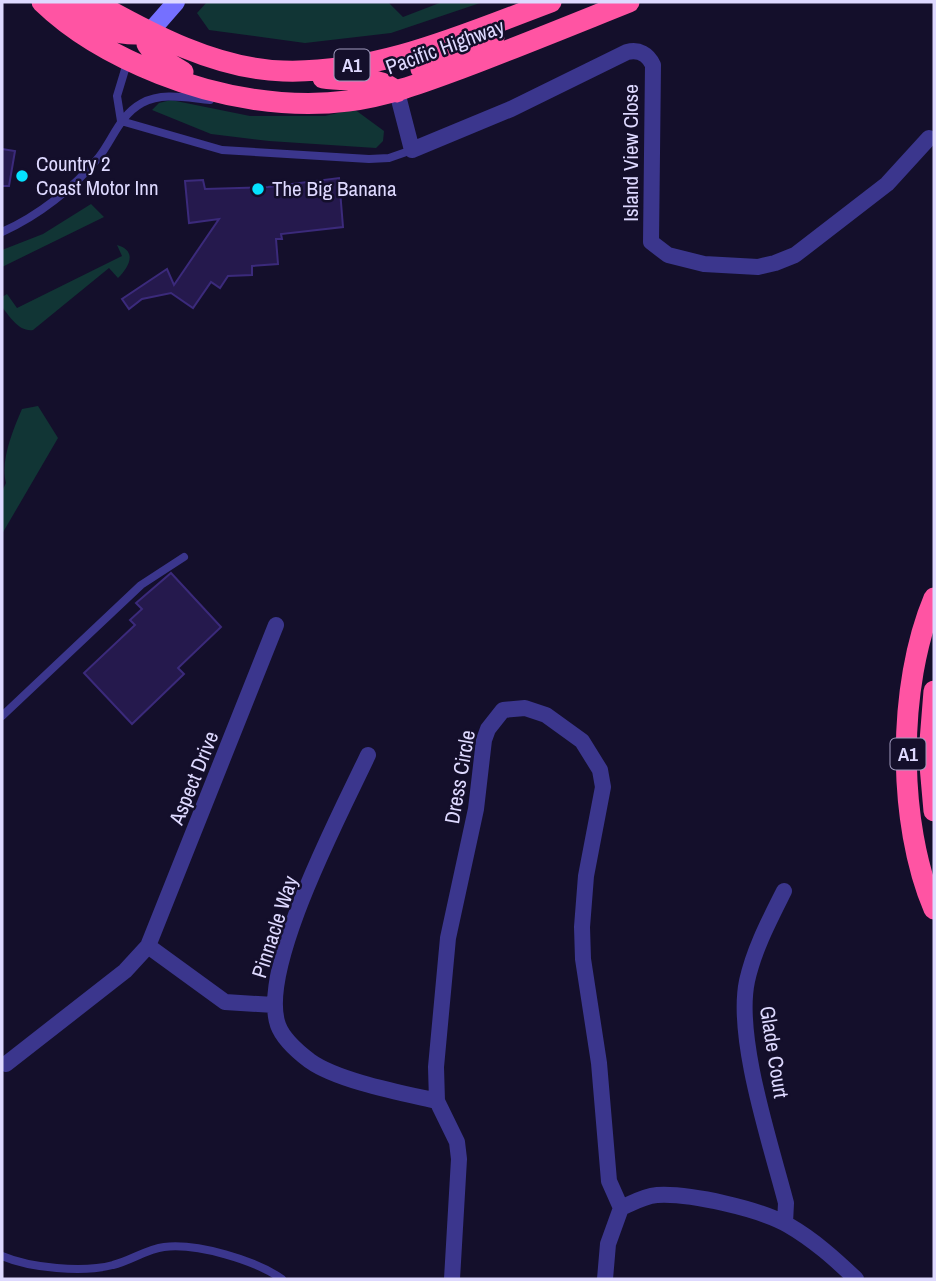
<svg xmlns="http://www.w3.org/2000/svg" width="936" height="1281" font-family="'Archivo Narrow',sans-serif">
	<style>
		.green { fill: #113535 }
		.building { fill: #25194d; stroke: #3b2a7b; stroke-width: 2 }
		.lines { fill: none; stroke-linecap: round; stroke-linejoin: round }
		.lane { stroke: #3b368d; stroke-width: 8 }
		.street { stroke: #3b368d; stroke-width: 16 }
		.secondary { stroke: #7570ff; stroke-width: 18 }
		.highway { stroke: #ff54a3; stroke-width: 21 }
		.poi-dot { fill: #05e2ff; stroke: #140f2b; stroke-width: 2.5 }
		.labels { text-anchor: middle; stroke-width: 5; stroke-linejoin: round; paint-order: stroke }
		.shield { fill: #140f2b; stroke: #a19cbf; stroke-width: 2 }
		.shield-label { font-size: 19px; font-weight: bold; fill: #ded9ff }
		.street-label { font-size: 21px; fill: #ded9ff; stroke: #140f2b }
		.poi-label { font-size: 21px; fill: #ded9ff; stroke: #140f2b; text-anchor: start }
	</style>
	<rect width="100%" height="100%" fill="#140f2b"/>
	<path class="green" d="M207 2H388L403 17 442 2H483L391 33 305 43 209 30 197 13Z
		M171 100 250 116H325L354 109 384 131 383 141 376 148 269 141 211 134 152 110 159 103Z
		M91 204 104 217 2 267V250L43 234Z
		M117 245C138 251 129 267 118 278L109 268 33 330C19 332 10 317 2 307V297L7 294 17 308 122 256Z
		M38 406 58 438 2 534V491L6 483C0 461 13 430 22 409Z"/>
	<path class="building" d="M2 149 15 151 9 186H2Z
		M339 178 343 227 281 234 282 239H276L278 264 252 266V275L228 276 220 288 211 282 193 308 171 293 142 299 129 309 122 299 167 269 174 285 219 219 189 223 185 181 203 180 205 189 268 187Z
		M171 573 221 627 178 668 184 674 132 724 84 673 135 625 130 620 142 609 136 603Z"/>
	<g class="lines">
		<path class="lane" d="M121 121 222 150 369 159 389 158 412 150
			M121 121 117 96 127 63
			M2 232C38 216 74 188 99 157 113 139 120 115 142 103 163 92 187 98 210 100
			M2 716 141 585 184 557
			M2 1256C30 1268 83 1273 113 1265 130 1261 147 1249 164 1247 197 1243 255 1260 282 1279"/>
		<path class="street" d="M397 92 412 150 511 109 627 52C639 49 648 54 653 65L651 242 668 255 704 264 758 267 775 263 795 255 887 184 929 138
			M368 755C342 811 258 968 278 1025 283 1039 298 1052 310 1061 338 1081 402 1093 437 1101
			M784 891C770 919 754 949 747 981 735 1038 771 1145 786 1203L785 1223
			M148 946 225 1002 274 1005
			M6 1064 125 971 148 946 276 625
			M621 1208C632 1203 644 1196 657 1195 690 1193 760 1209 788 1225 814 1240 835 1259 856 1279
			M452 1279 459 1159 457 1142 437 1101 436 1067 448 938 476 809 484 740 488 729 503 710 525 708 546 715 582 741 600 770 603 787 586 876 582 927 583 959 599 1063 609 1181 621 1208
			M605 1279 608 1244 621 1208"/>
		<path class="secondary" d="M149 33 176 2"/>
		<path class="highway" d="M42 2C75 34 117 57 160 74 218 97 286 109 348 101 389 96 427 81 465 67 520 46 574 24 629 2
			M94 2C151 34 216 69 283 71 377 74 465 34 551 2
			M66 3C96 23 110 38 149 33
			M149 33 147 44 155 55 183 72
			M421 69 494 37
			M323 78C349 83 376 73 397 92
			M934 598C897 686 897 822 934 909
			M934 691 929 754 934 811"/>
	</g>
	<g class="poi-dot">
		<circle cx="22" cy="176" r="7"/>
		<circle cx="258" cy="189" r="7"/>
	</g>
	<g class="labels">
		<g class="shield">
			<rect x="334.5" y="49.5" width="35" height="31" rx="5"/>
			<rect x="890.5" y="738.5" width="35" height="31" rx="5"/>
		</g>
		<g class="shield-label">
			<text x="352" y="72">A1</text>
			<text x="908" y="761">A1</text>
		</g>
		<g class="street-label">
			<text transform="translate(445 47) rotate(-20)" y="7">Pacific Highway</text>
			<text transform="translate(631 153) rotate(-90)" y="7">Island View Close</text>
			<text transform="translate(460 777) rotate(-80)" y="7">Dress Circle</text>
			<text transform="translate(194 778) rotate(-68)" y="7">Aspect Drive</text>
			<text transform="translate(275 927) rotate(-72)" y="7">Pinnacle Way</text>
			<text transform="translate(774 1052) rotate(81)" y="7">Glade Court</text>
		</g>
		<g class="poi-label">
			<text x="36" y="171">Country 2<tspan x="36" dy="24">Coast Motor Inn</tspan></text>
			<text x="272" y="196">The Big Banana</text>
		</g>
	</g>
	<rect width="936" height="1281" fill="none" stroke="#ded9ff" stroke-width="7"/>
</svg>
